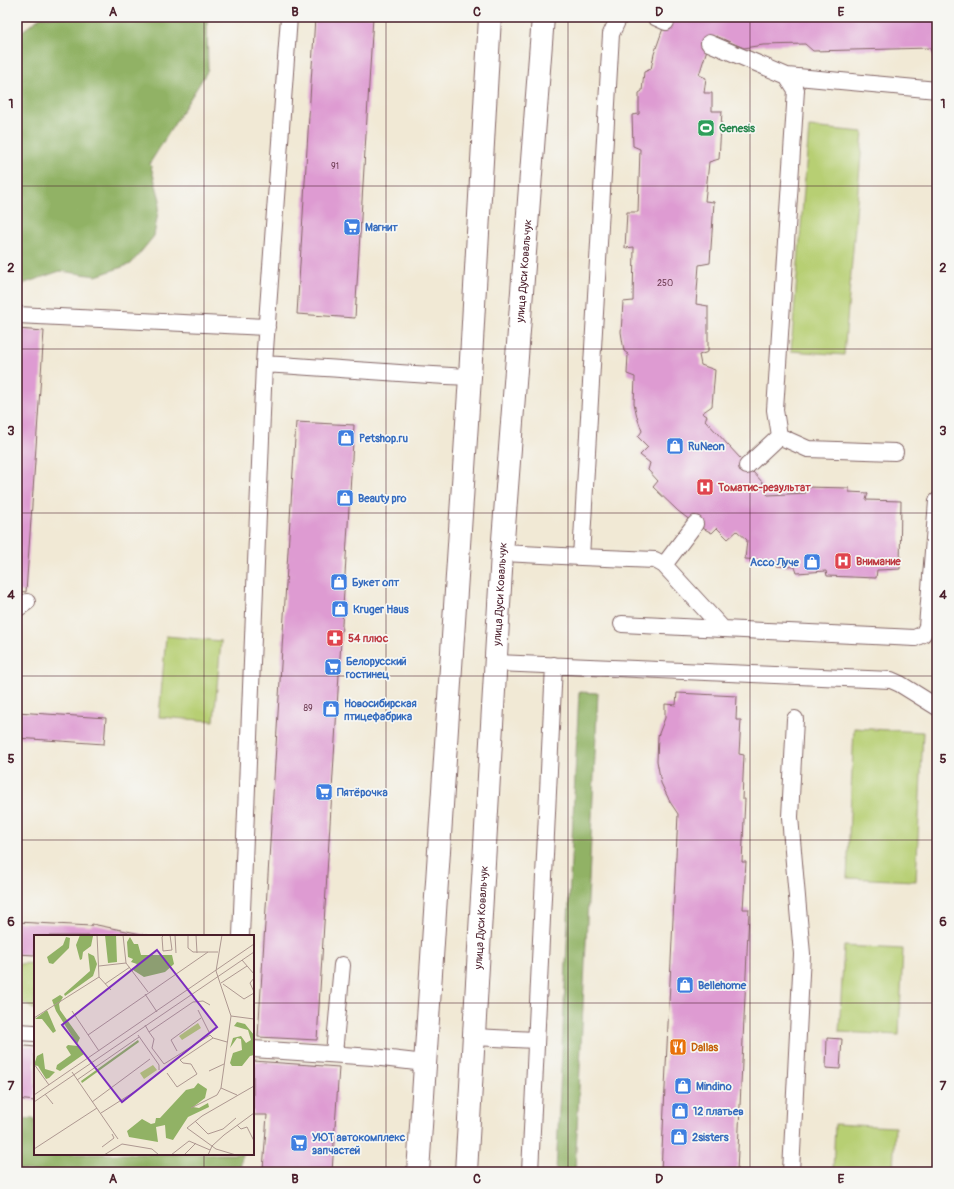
<svg xmlns="http://www.w3.org/2000/svg" width="954" height="1189" font-family="Pangolin,sans-serif">
	<style>
		.green { fill: #b7cf73; stroke: #80774f }
		.forest { fill: #91b265; stroke: #6e6848 }
		.building { fill: #de9bd2 }
		.lines { fill: none; stroke-linecap: round; stroke-linejoin: round }
		.lane-casing { stroke: #846666; stroke-width: 18 }
		.primary-casing { stroke: #846666; stroke-width: 24 }
		.lane { stroke: #fff; stroke-width: 16 }
		.primary { stroke: #fff; stroke-width: 22 }
		.grid { fill: none; stroke: #4a1f2b; stroke-width: 1; stroke-opacity: 0.55 }
		.labels { text-anchor: middle; stroke-width: 3.5; stroke-linejoin: round; paint-order: stroke }
		.number-label { font-size: 9px; fill: #6f3e55 }
		.leisure-label { font-size: 11px; font-weight: bold; fill: #27864d; stroke: #f6f6f2; text-anchor: start }
		.shop-label { font-size: 11px; font-weight: bold; fill: #366cbe; stroke: #f6f6f2; text-anchor: start }
		.street-label { font-size: 11px; fill: #4a1f2b; stroke: #f6f6f2 }
		.health-label { font-size: 11px; font-weight: bold; fill: #be3a42; stroke: #f6f6f2; text-anchor: start }
		.food-label { font-size: 11px; font-weight: bold; fill: #c56008; stroke: #f6f6f2; text-anchor: start }
		.inset-road { fill: none; stroke: #ae9891; stroke-width: 1 }
		.view { fill: #7b2cbf; fill-opacity: 0.15; stroke: #7b2cbf; stroke-width: 2 }
		.inset-edge { fill: none; stroke: #4a1f2b; stroke-width: 2 }
		.neatline { fill: none; stroke: #4a1f2b; stroke-width: 1.5 }
		.grid-label { font-size: 13px; text-anchor: middle; font-weight: bold; fill: #4a1f2b }
	</style>
	<rect width="100%" height="100%" fill="#f6f6f2"/>
	<filter id="ink" filterUnits="userSpaceOnUse"><feTurbulence type="fractalNoise" baseFrequency=".025" numOctaves="2"/><feDisplacementMap in="SourceGraphic" scale="8" xChannelSelector="R" yChannelSelector="G"/><feConvolveMatrix kernelMatrix="1 2 1 2 8 2 1 2 1" color-interpolation-filters="sRGB"/></filter>
	<filter id="wash" filterUnits="userSpaceOnUse"><feTurbulence type="fractalNoise" baseFrequency=".012" numOctaves="4" result="noise"/><feDisplacementMap in="SourceGraphic" scale="16" xChannelSelector="R" yChannelSelector="G"/><feGaussianBlur stdDeviation="0.9" result="paint"/><feColorMatrix in="noise" values="0 0 0 0 0 0 0 0 0 0 0 0 0 0 0 0 0 1.4 0 .05"/><feComposite in="paint" operator="in"/></filter>
	<g filter="url(#wash)">
		<rect width="100%" height="100%" fill="#f1e9d5"/>
		<path class="green" d="M809 127 863 132 844 355 791 351Z
			M166 636 221 641 214 721 159 717Z
			M854 728 923 732 916 881 847 878Z
			M844 946 903 949 899 1035 839 1032Z
			M35 963V1010L27 1005 17 1001V964Z
			M835 1124 895 1127 893 1172H833Z"/>
		<path class="forest" d="M41 17H207L208 70 150 163 160 200 154 236 131 264 96 276 60 271 25 283 17 292V35Z
			M579 692 598 693 575 1172H556Z
			M17 1118 35 1119V1154H242L240 1172H39L17 1169Z"/>
		<g id="blocks">
			<path class="building" d="M315 17H373L355 318 297 314Z
				M667 17H937V65L930 48 813 51 805 44 763 45 744 48 716 36 709 43 699 75 706 78 704 93H712V111H722L719 159 709 162 705 201 714 202 710 263 699 265 696 304 708 306V352L699 355 701 365 715 370 712 406 702 413 707 416 705 420 764 484 761 488 768 495 806 493 805 487 849 488V492L868 493 866 500 901 501 900 569 877 570 876 578 827 576 826 571 797 573 795 567 776 566 777 561 745 559 747 540 737 531 728 539 717 528 712 533 695 524 678 511 653 487 658 481 648 470 650 463 640 455 648 447 638 437 642 431 637 417 634 403 635 377 627 374 628 354 624 351 621 332 623 302 633 301 634 247 625 248 627 212H638L640 149 633 146 632 115 639 114V93L642 91 644 72 651 69 654 54Z
				M17 329 44 331 26 592 17 591Z
				M296 422 354 425 317 1040 258 1037Z
				M677 693 737 696 736 720H741L739 754 744 755 742 799H745L742 862H746L743 909H749L737 1172H661L678 814 670 802 661 783 657 761 658 736 665 718V704L676 705Z
				M17 712 106 718 104 744 17 738Z
				M17 922 91 926 92 924 151 936H35V955L17 954Z
				M827 1038 842 1039 840 1069 826 1068Z
				M17 1045 35 1047V1101L17 1099Z
				M253 1061 339 1067 332 1172H292L263 1170 267 1115H253Z"/>
		</g>
	</g>
	<g filter="url(#ink)">
		<use href="#blocks" fill-opacity="0" stroke="#846666" stroke-width="1"/>
		<g class="lines">
			<defs>
				<path id="lane" d="M655 17 666 22
					M709 43 787 76 937 90
					M787 76 796 90 775 410 779 436 808 449 895 452
					M17 315 267 327
					M264 364C333 368 401 374 470 377
					M747 466 779 436
					M502 553 581 557 611 34 619 17
					M581 557 655 560 664 565 723 629 915 638 923 634 927 627 937 501
					M664 565 695 524
					M17 609 27 602
					M622 624 723 629
					M496 663 891 680 900 684 937 707
					M241 936 264 364 289 17
					M17 1032 35 1033
					M474 1037 536 1040
					M253 1049 373 1057 425 1063
					M334 1054 342 965
					M530 1172 554 665
					M791 1172 802 954 790 817 795 719"/>
				<g id="primary">
					<path d="M418 1172 470 377 490 17"/>
					<path id="s1" d="M466 1172 502 553 543 17"/>
				</g>
			</defs>
			<use href="#lane" class="lane-casing"/>
			<use href="#primary" class="primary-casing"/>
			<use href="#lane" class="lane"/>
			<use href="#primary" class="primary"/>
		</g>
	</g>
	<path class="grid" d="M204 17V936M386 17V1172M568 17V1172M750 17V1172M17 186H937M17 349H937M17 513H937M17 676H937M17 840H937M17 1003H35M253 1003H937M204 1154V1172"/>
	<defs>
		<symbol id="stadium-square" viewBox="-11 -11 22 22"><rect x="-9" y="-9" width="18" height="18" rx="4" fill="#2e9e5b" stroke="#f6f6f2"/><path d="M0-5a6.5 5 0 1 0 0 10a6.5 5 0 1 0 0-10ZM-3.5-1.8h7v3.6h-7Z" fill="#fff"/></symbol>
		<symbol id="supermarket-square" viewBox="-11 -11 22 22"><rect x="-9" y="-9" width="18" height="18" rx="4" fill="#3f7fe0" stroke="#f6f6f2"/><path d="M-6-5.5h2.5l.6 2H6L4.5 2H-2.5L-4.4-4H-6ZM-1.5 3.2a1.3 1.3 0 1 0 .1 0ZM3 3.2a1.3 1.3 0 1 0 .1 0Z" fill="#fff"/></symbol>
		<symbol id="shop-square" viewBox="-11 -11 22 22"><rect x="-9" y="-9" width="18" height="18" rx="4" fill="#3f7fe0" stroke="#f6f6f2"/><path d="M-5-2.5h2.3a2.7 3.5 0 0 1 5.4 0H5L5.5 6h-11ZM-1.5-2.5h3a1.5 2.3 0 0 0-3 0Z" fill="#fff"/></symbol>
		<symbol id="hospital-square" viewBox="-11 -11 22 22"><rect x="-9" y="-9" width="18" height="18" rx="4" fill="#e0444e" stroke="#f6f6f2"/><path d="M-5-5h3v3.5h4V-5h3V5h-3V1.5h-4V5h-3Z" fill="#fff"/></symbol>
		<symbol id="pharmacy-square" viewBox="-11 -11 22 22"><rect x="-9" y="-9" width="18" height="18" rx="4" fill="#e0444e" stroke="#f6f6f2"/><path d="M-2-6h4v4h4v4h-4v4h-4v-4h-4v-4h4Z" fill="#fff"/></symbol>
		<symbol id="restaurant-square" viewBox="-11 -11 22 22"><rect x="-9" y="-9" width="18" height="18" rx="4" fill="#e8710a" stroke="#f6f6f2"/><path d="M-5-6h1v4h1v-4h1v4h1v-4h1v5L-1.5 .5V6h-2V.5L-5-1ZM5-6V6H3V1.5H1.5Q1.5-4 5-6Z" fill="#fff"/></symbol>
	</defs>
	<g fill-rule="evenodd">
		<use href="#stadium-square" x="696" y="118" width="20" height="20"/>
		<use href="#supermarket-square" x="342" y="217" width="20" height="20"/>
		<use href="#shop-square" x="336" y="428" width="20" height="20"/>
		<use href="#shop-square" x="665" y="436" width="20" height="20"/>
		<use href="#hospital-square" x="695" y="477" width="20" height="20"/>
		<use href="#shop-square" x="335" y="488" width="20" height="20"/>
		<use href="#hospital-square" x="833" y="551" width="20" height="20"/>
		<use href="#shop-square" x="802" y="552" width="20" height="20"/>
		<use href="#shop-square" x="329" y="572" width="20" height="20"/>
		<use href="#shop-square" x="330" y="599" width="20" height="20"/>
		<use href="#pharmacy-square" x="325" y="628" width="20" height="20"/>
		<use href="#supermarket-square" x="323" y="657" width="20" height="20"/>
		<use href="#shop-square" x="321" y="699" width="20" height="20"/>
		<use href="#supermarket-square" x="314" y="782" width="20" height="20"/>
		<use href="#shop-square" x="675" y="975" width="20" height="20"/>
		<use href="#restaurant-square" x="668" y="1037" width="20" height="20"/>
		<use href="#shop-square" x="673" y="1076" width="20" height="20"/>
		<use href="#shop-square" x="670" y="1101" width="20" height="20"/>
		<use href="#shop-square" x="669" y="1127" width="20" height="20"/>
		<use href="#supermarket-square" x="289" y="1133" width="20" height="20"/>
	</g>
	<g class="labels">
		<g class="number-label">
			<text x="335" y="169">91</text>
			<text x="665" y="286">250</text>
			<text x="308" y="711">89</text>
		</g>
		<g class="leisure-label">
			<text x="719" y="132">Genesis</text>
		</g>
		<g class="shop-label">
			<text x="365" y="231">Магнит</text>
			<text x="359" y="442">Petshop.ru</text>
			<text x="688" y="450">RuNeon</text>
			<text x="358" y="502">Beauty pro</text>
			<text x="799" y="566" text-anchor="end">Ассо Луче</text>
			<text x="352" y="586">Букет опт</text>
			<text x="353" y="613">Kruger Haus</text>
			<text x="346" y="665">Белорусский<tspan x="346" dy="13">гостинец</tspan></text>
			<text x="344" y="707">Новосибирская<tspan x="344" dy="13">птицефабрика</tspan></text>
			<text x="337" y="796">Пятёрочка</text>
			<text x="698" y="989">Bellehome</text>
			<text x="696" y="1090">Mindino</text>
			<text x="693" y="1115">12 платьев</text>
			<text x="312" y="1141">УЮТ автокомплекс<tspan x="312" dy="13">запчастей</tspan></text>
			<text x="692" y="1141">2sisters</text>
		</g>
		<g class="street-label">
			<text dy="4" stroke="none"><textPath href="#s1" startOffset="903">улица Дуси Ковальчук</textPath></text>
			<text dy="4" stroke="none"><textPath href="#s1" startOffset="579">улица Дуси Ковальчук</textPath></text>
			<text dy="4" stroke="none"><textPath href="#s1" startOffset="255">улица Дуси Ковальчук</textPath></text>
		</g>
		<g class="health-label">
			<text x="718" y="491">Томатис-результат</text>
			<text x="856" y="565">Внимание</text>
			<text x="348" y="642">54 плюс</text>
		</g>
		<g class="food-label">
			<text x="691" y="1051">Dallas</text>
		</g>
	</g>
	<g transform="translate(34 935)">
		<rect width="220" height="220" fill="#f1e9d5"/>
		<path d="M164 88 167 93 148 105 145 101ZM119 130 123 135 110 144 106 138Z" fill="#b7cf73"/>
		<path d="M46 0 59 1 57 11 49 17 48 24 46 25 42 10ZM71 0H82L83 27 74 28ZM32 2 36 3 35 13 19 29 15 28 13 22 29 10ZM96 2 100 9H104L107 20H138L140 29 131 37 110 42 99 35 103 29 97 27 99 24 94 22 93 7ZM54 18 60 21 63 29 59 41 31 61 30 59 56 36ZM26 60 29 62 25 69 26 75 46 103 43 109 22 76 18 65ZM13 75 22 96 19 98 8 84H1ZM203 87 211 89 220 100V120L216 121 208 131H198L196 128 199 118 208 115 207 104 203 103 196 113 199 103 207 101 212 108 217 105 214 95 200 91ZM104 105 105 107 48 148 47 146ZM34 110 44 111 50 119 26 136 22 134 23 130 37 120 32 112ZM9 118 11 134 21 137 15 143 12 144 4 131 0 130 3 121ZM164 148 173 154 171 163 159 172 165 173 174 168 175 172 154 182 139 205 132 203 131 190 122 192 124 207 95 202 93 196 108 184 117 189 121 188 122 183H126L152 155 160 153Z" fill="#91b265"/>
		<path class="inset-road" d="M89 0 92 28 114 57M130 0 128 2 129 16 138 15 136 0M141 0 142 18M154 0V13L159 17H184M162 0 163 18M208 25 220 39M65 31 92 28M65 42 77 55M220 43 216 48 220 57M187 48 213 31M71 49 96 32M189 49 210 64 220 58M111 59 123 77M164 75 175 97M38 76 65 116M197 81 220 84M0 83 65 42 63 0M111 90 115 97 159 67 169 66 176 70M115 97 120 104 118 113 130 129 176 100 179 103 146 125 149 128 157 129 163 139 143 152 133 138M54 100 174 17M104 100 125 130V135M179 103 193 107M143 116 137 105 167 83M0 129 15 150M175 136 190 129M38 137 84 204M43 145 105 102M187 153 203 160M11 159 19 169M0 160 220 9M0 167 220 17M58 167 116 124M157 173 183 160 187 153 197 81 182 36 188 0M67 178 100 157M161 186 174 199 189 194 202 183M203 190 207 194 213 192 220 206M68 212 80 203 78 199M0 214 63 173M70 220 88 209 118 214 125 220M137 220 155 206 176 215M150 220 162 208M174 220 178 211 190 200 220 178M202 220 182 214 153 193 168 181 220 151"/>
		<path class="view" d="M123 15 183 92 88 167 28 90Z"/>
		<rect width="220" height="220" class="inset-edge"/>
	</g>
	<rect width="954" height="1189" fill="none" stroke="#f6f6f2" stroke-width="44"/>
	<rect x="22" y="22" width="910" height="1145" class="neatline"/>
	<g class="grid-label">
		<text x="113" y="16">A</text>
		<text x="295" y="16">B</text>
		<text x="477" y="16">C</text>
		<text x="659" y="16">D</text>
		<text x="841" y="16">E</text>
		<text x="11" y="108">1</text>
		<text x="943" y="108">1</text>
		<text x="11" y="272">2</text>
		<text x="943" y="272">2</text>
		<text x="11" y="435">3</text>
		<text x="943" y="435">3</text>
		<text x="11" y="599">4</text>
		<text x="943" y="599">4</text>
		<text x="11" y="763">5</text>
		<text x="943" y="763">5</text>
		<text x="11" y="926">6</text>
		<text x="943" y="926">6</text>
		<text x="11" y="1090">7</text>
		<text x="943" y="1090">7</text>
		<text x="113" y="1183">A</text>
		<text x="295" y="1183">B</text>
		<text x="477" y="1183">C</text>
		<text x="659" y="1183">D</text>
		<text x="841" y="1183">E</text>
	</g>
</svg>
